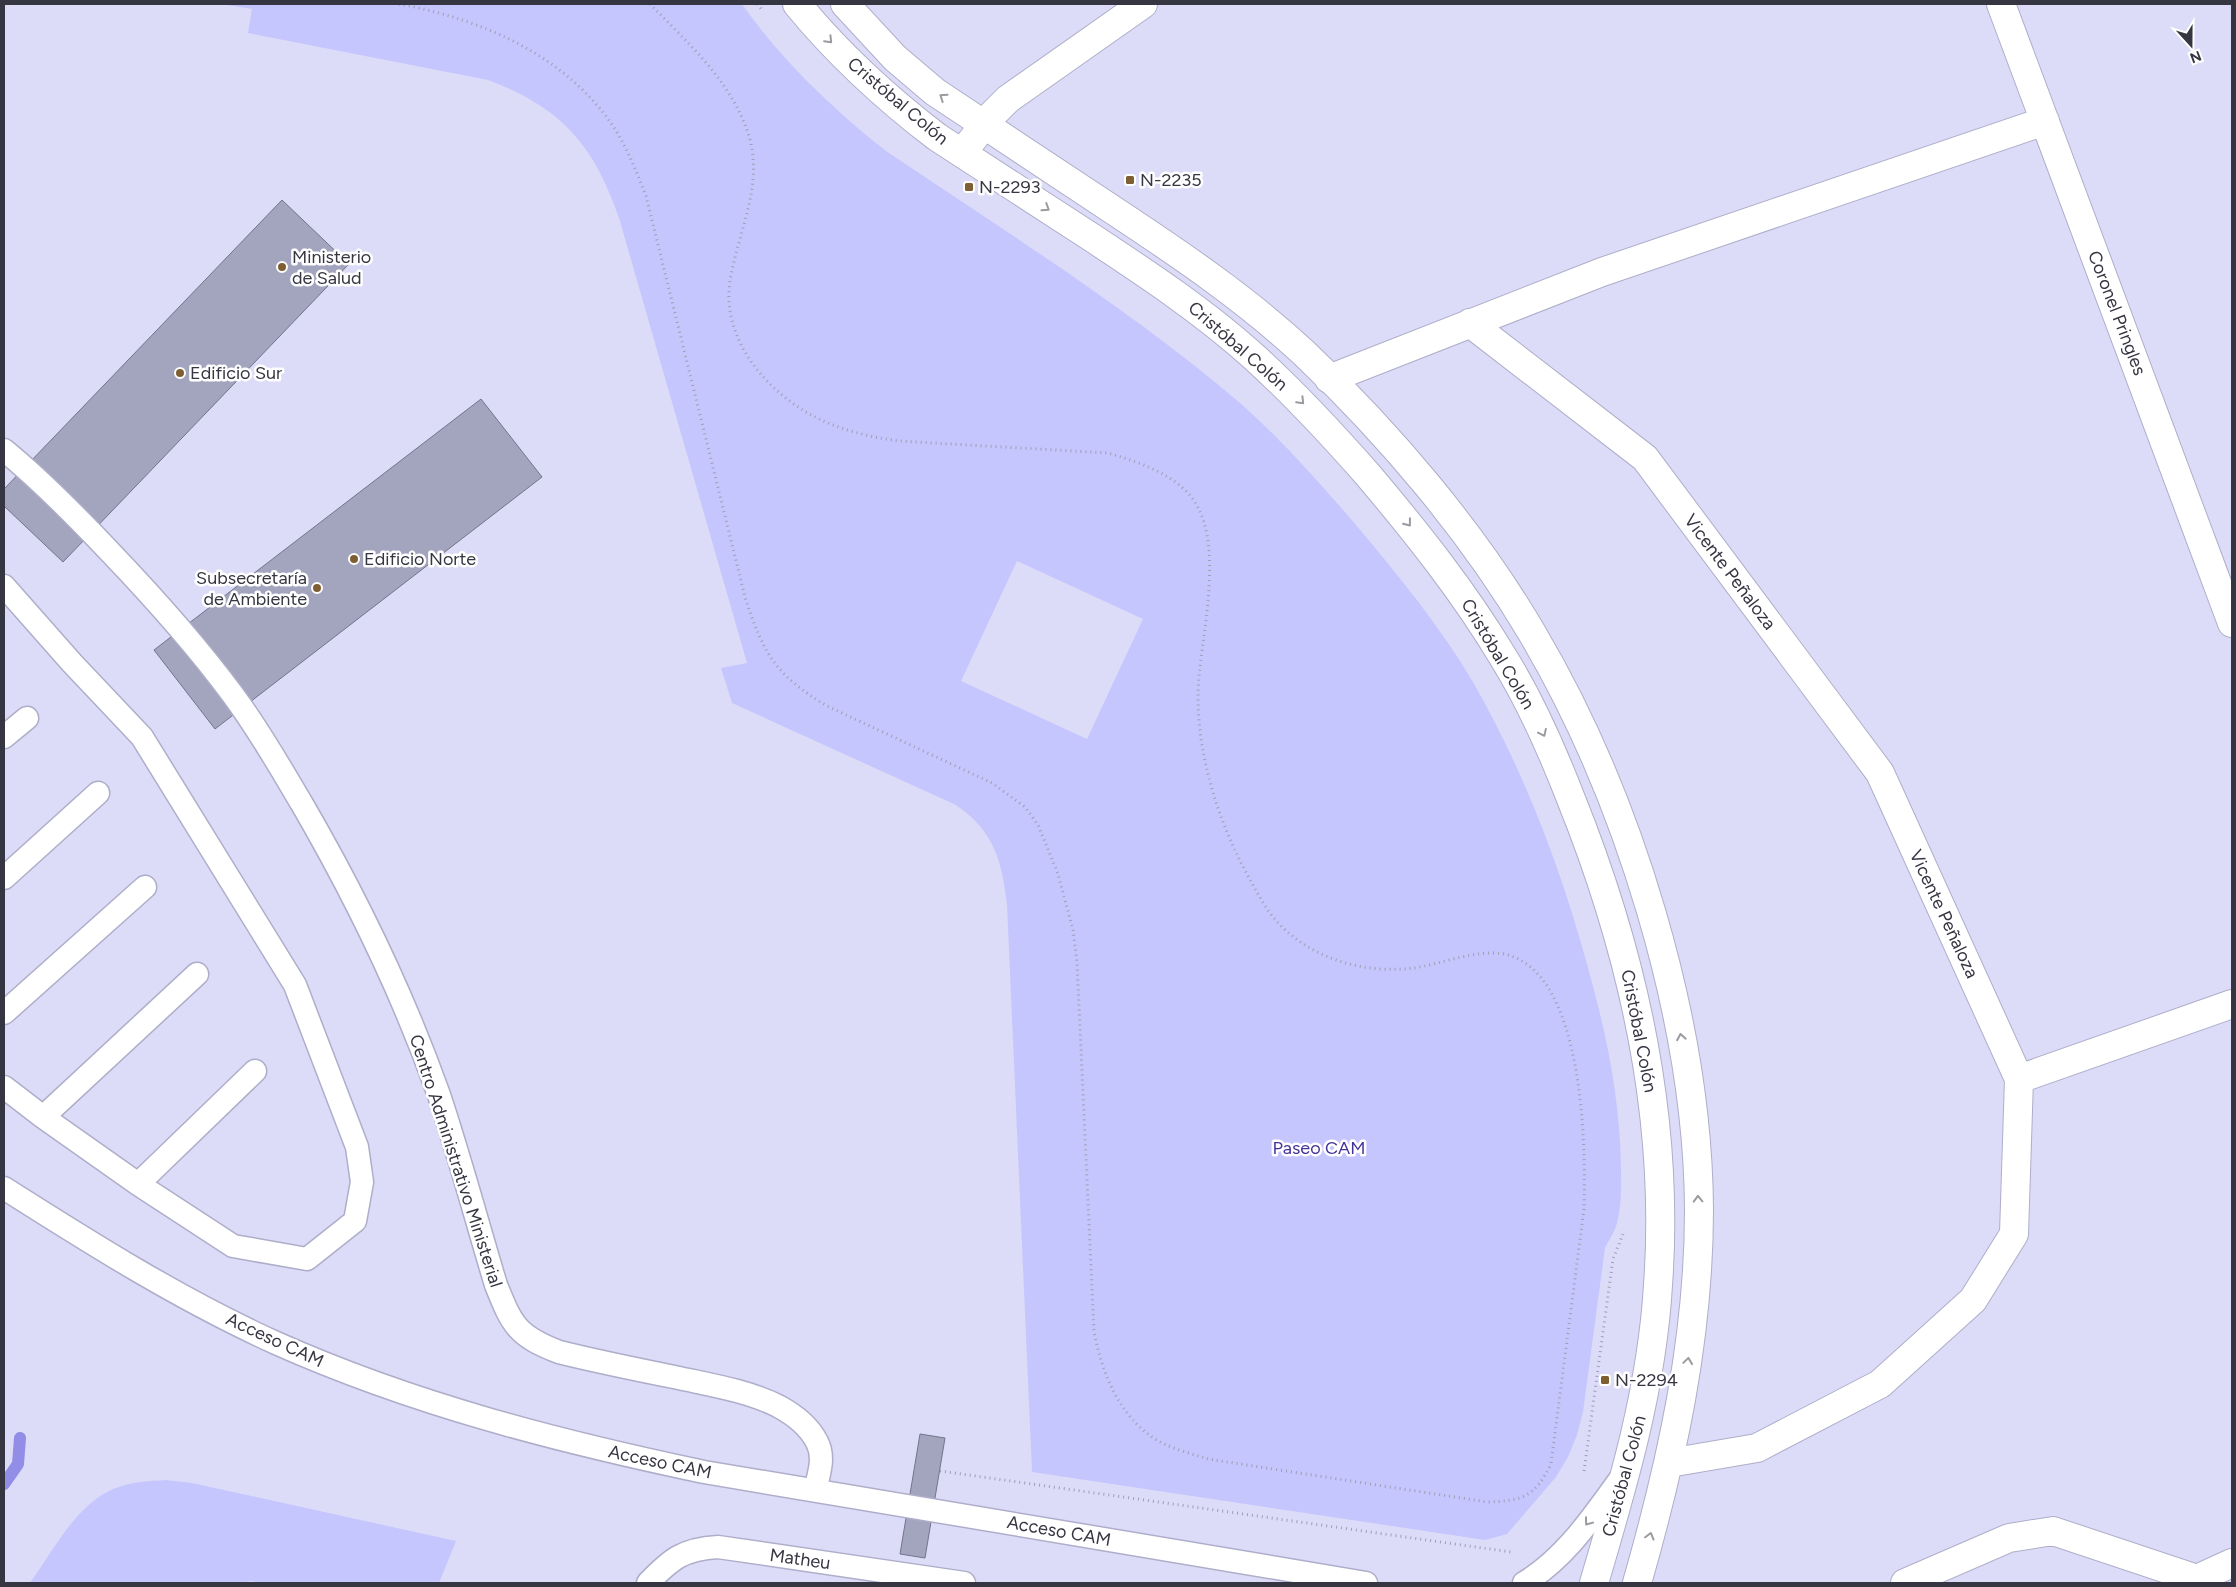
<svg xmlns="http://www.w3.org/2000/svg" width="2236" height="1587" font-family="Figtree,sans-serif">
	<style>
		.green { fill: #c6c6fe; fill-rule: evenodd }
		.lines { fill: none; stroke-linecap: round; stroke-linejoin: round }
		.stream { stroke: #928de6; stroke-width: 12 }
		.building { fill: #a3a4be; stroke: #73738c }
		.lane-casing { stroke: #aeaeca; stroke-width: 25 }
		.street-casing { stroke: #aeaeca; stroke-width: 30 }
		.primary-casing { stroke: #aeaeca; stroke-width: 30 }
		.path { stroke: #9e9eb4; stroke-width: 3; stroke-dasharray: 1 4; stroke-linecap: butt }
		.lane { stroke: #fff; stroke-width: 22 }
		.street { stroke: #fff; stroke-width: 28 }
		.primary { stroke: #fff; stroke-width: 28 }
		.oneway { stroke: #9a9aa0 }
		.poi-dot { fill: #7d5f33; stroke: #fff; stroke-width: 2 }
		.labels { text-anchor: middle; stroke-width: 5; stroke-linejoin: round; paint-order: stroke }
		.street-label { font-size: 18px; fill: #363642; stroke: #fff }
		.poi-label { font-size: 18px; fill: #363642; stroke: #fff; text-anchor: start }
		.park-label { font-size: 18px; fill: #453399; stroke: #fff }
	</style>
	<rect width="100%" height="100%" fill="#dcdcf8"/>
	<path class="green" d="M221 4H742C782 61 832 108 886 151 1006 232 1130 309 1240 403 1282 440 1319 482 1356 525 1398 575 1440 626 1473 682 1529 780 1567 885 1595 994 1610 1051 1620 1108 1621 1167 1621 1185 1622 1205 1617 1223 1615 1231 1609 1240 1605 1248L1583 1412 1577 1435 1568 1457 1556 1477 1507 1534 1485 1540 1032 1472 1007 905C1002 861 994 831 956 805L732 703 721 668 747 663 619 218C594 145 561 107 488 80L248 33 252 9ZM1017 561 1143 619 1087 739 961 681Z
		M166 1480 192 1483 456 1541 439 1583H261L251 1581 241 1583H30C53 1551 75 1506 113 1489 130 1482 148 1481 166 1480Z"/>
	<g class="lines">
		<path class="stream" d="M4 1484 18 1464 20 1438"/>
	</g>
	<path class="building" d="M282 200 349 264 63 562 4 506V489Z
		M481 399 542 477 215 729 154 650Z
		M920 1434 945 1438 925 1558 900 1554Z"/>
	<g class="lines">
		<defs>
			<path id="lane" d="M4 450C42 481 77 517 111 553 154 598 196 645 233 695 259 730 280 767 302 804 356 897 403 994 439 1095 460 1158 477 1222 496 1285 512 1325 517 1336 559 1352 599 1362 639 1370 679 1378 711 1385 748 1391 778 1406 793 1414 809 1426 817 1442 825 1457 819 1474 815 1490
				M4 586 72 663 142 737 295 985 357 1147 362 1182 355 1221 307 1259 233 1246 138 1184 43 1117 4 1087
				M4 737 27 718
				M4 878 98 793
				M4 1013 145 887
				M43 1117 197 974
				M138 1184 255 1071
				M4 1188C92 1244 181 1300 276 1343 413 1404 557 1441 704 1472L1366 1583
				M648 1583C671 1559 683 1549 718 1547L964 1583
				M1524 1583C1566 1558 1593 1516 1621 1478"/>
			<path id="street" d="M2001 4 2232 623
				M962 153 991 116 1008 99 1143 4
				M1470 323 1645 458 1880 773 2019 1079 2014 1234 1973 1300 1880 1384 1757 1448 1669 1463
				M1329 379 1602 272 2045 121
				M2019 1079 2232 1004
				M1905 1583 2009 1538 2053 1531 2197 1579
				M2193 1583 2197 1579 2232 1563"/>
			<path id="primary" d="M797 4C838 54 886 98 937 137 988 170 1040 204 1091 237 1147 274 1203 311 1253 356 1294 393 1331 433 1368 475 1417 533 1464 592 1503 657 1531 702 1552 750 1571 799 1633 953 1670 1119 1658 1285 1652 1388 1623 1485 1594 1583
				M845 4 895 58 935 92C995 132 1055 172 1116 212 1181 255 1246 299 1304 353 1389 434 1472 531 1532 633 1628 795 1698 1021 1699 1210 1699 1338 1672 1461 1637 1583"/>
		</defs>
		<use href="#lane" class="lane-casing"/>
		<use href="#street" class="street-casing"/>
		<use href="#primary" class="primary-casing"/>
		<path class="path" d="M399 4C476 18 556 51 605 115 624 139 635 168 646 196L745 597C763 653 775 675 827 706L992 783 1025 807 1038 825 1058 874 1073 930 1077 962 1094 1332C1102 1372 1118 1415 1155 1439 1171 1449 1190 1453 1208 1459L1487 1502C1522 1501 1535 1497 1551 1464L1584 1209C1586 1145 1584 970 1504 954 1477 949 1441 964 1414 968 1359 975 1299 955 1267 909 1260 898 1254 887 1248 876 1219 823 1198 758 1198 697 1198 640 1232 533 1184 489 1163 470 1135 461 1108 453L899 441C876 438 854 433 833 425 777 404 720 345 730 281 738 231 765 184 748 133 731 81 687 42 650 4
			M757 4 762 10
			M940 1471 1511 1552
			M1584 1471 1613 1259 1623 1234"/>
		<use href="#lane" class="lane"/>
		<use href="#street" class="street"/>
		<use href="#primary" class="primary"/>
	</g>
	<defs><path id="oneway-chevron" d="M-2-3.5L2.5 0L-2 3.5" fill="none" stroke-width="1.6" stroke-linecap="round" stroke-linejoin="round" transform="scale(1.25)"/></defs>
	<g class="oneway">
		<use href="#oneway-chevron" transform="translate(829 40) rotate(46)"/>
		<use href="#oneway-chevron" transform="translate(943 97) rotate(-146)"/>
		<use href="#oneway-chevron" transform="translate(1046 208) rotate(33)"/>
		<use href="#oneway-chevron" transform="translate(1301 401) rotate(46)"/>
		<use href="#oneway-chevron" transform="translate(1408 523) rotate(52)"/>
		<use href="#oneway-chevron" transform="translate(1543 733) rotate(65)"/>
		<use href="#oneway-chevron" transform="translate(1681 1037) rotate(-100)"/>
		<use href="#oneway-chevron" transform="translate(1698 1199) rotate(-92)"/>
		<use href="#oneway-chevron" transform="translate(1688 1361) rotate(-82)"/>
		<use href="#oneway-chevron" transform="translate(1588 1522) rotate(127)"/>
		<use href="#oneway-chevron" transform="translate(1650 1536) rotate(-75)"/>
	</g>
	<g class="poi-dot">
		<rect x="1125" y="175" width="10" height="10" rx="2.5"/>
		<rect x="964" y="182" width="10" height="10" rx="2.5"/>
		<circle cx="282" cy="267" r="5"/>
		<circle cx="180" cy="373" r="5"/>
		<circle cx="354" cy="559" r="5"/>
		<circle cx="317" cy="588" r="5"/>
		<rect x="1600" y="1375" width="10" height="10" rx="2.5"/>
	</g>
	<g class="labels">
		<g class="street-label">
			<text transform="translate(898 101) rotate(40)" y="6">Cristóbal Colón</text>
			<text transform="translate(2117 313) rotate(69)" y="6">Coronel Pringles</text>
			<text transform="translate(1238 346) rotate(41)" y="6">Cristóbal Colón</text>
			<text transform="translate(1730 572) rotate(53)" y="6">Vicente Peñaloza</text>
			<text transform="translate(1498 654) rotate(59)" y="6">Cristóbal Colón</text>
			<text transform="translate(1944 914) rotate(65)" y="6">Vicente Peñaloza</text>
			<text transform="translate(1639 1031) rotate(79)" y="6">Cristóbal Colón</text>
			<text transform="translate(456 1161) rotate(72)" y="6">Centro Administrativo Ministerial</text>
			<text transform="translate(275 1340) rotate(25)" y="6">Acceso CAM</text>
			<text transform="translate(660 1462) rotate(12)" y="6">Acceso CAM</text>
			<text transform="translate(1624 1476) rotate(-75)" y="6">Cristóbal Colón</text>
			<text transform="translate(1059 1531) rotate(10)" y="6">Acceso CAM</text>
			<text transform="translate(800 1559) rotate(8)" y="6">Matheu</text>
		</g>
		<g class="poi-label">
			<text x="1140" y="186">N-2235</text>
			<text x="979" y="193">N-2293</text>
			<text x="292" y="263">Ministerio<tspan x="292" dy="21">de Salud</tspan></text>
			<text x="190" y="379">Edificio Sur</text>
			<text x="364" y="565">Edificio Norte</text>
			<text x="307" y="584" text-anchor="end">Subsecretaría<tspan x="307" dy="21">de Ambiente</tspan></text>
			<text x="1615" y="1386">N-2294</text>
		</g>
		<g class="park-label">
			<text x="1319" y="1154">Paseo CAM</text>
		</g>
	</g>
	<rect width="2236" height="1587" fill="none" stroke="#363642" stroke-width="10"/>
	<g transform="translate(2191 45) rotate(159)" stroke="#ffffff" stroke-width="4" paint-order="stroke">
	<path d="M0-4L9 19L0 12L-9 19Z" fill="#363642"/>
	<text y="-8" font-size="14" font-weight="bold" text-anchor="middle" fill="#363642">N</text>
	</g>
</svg>
